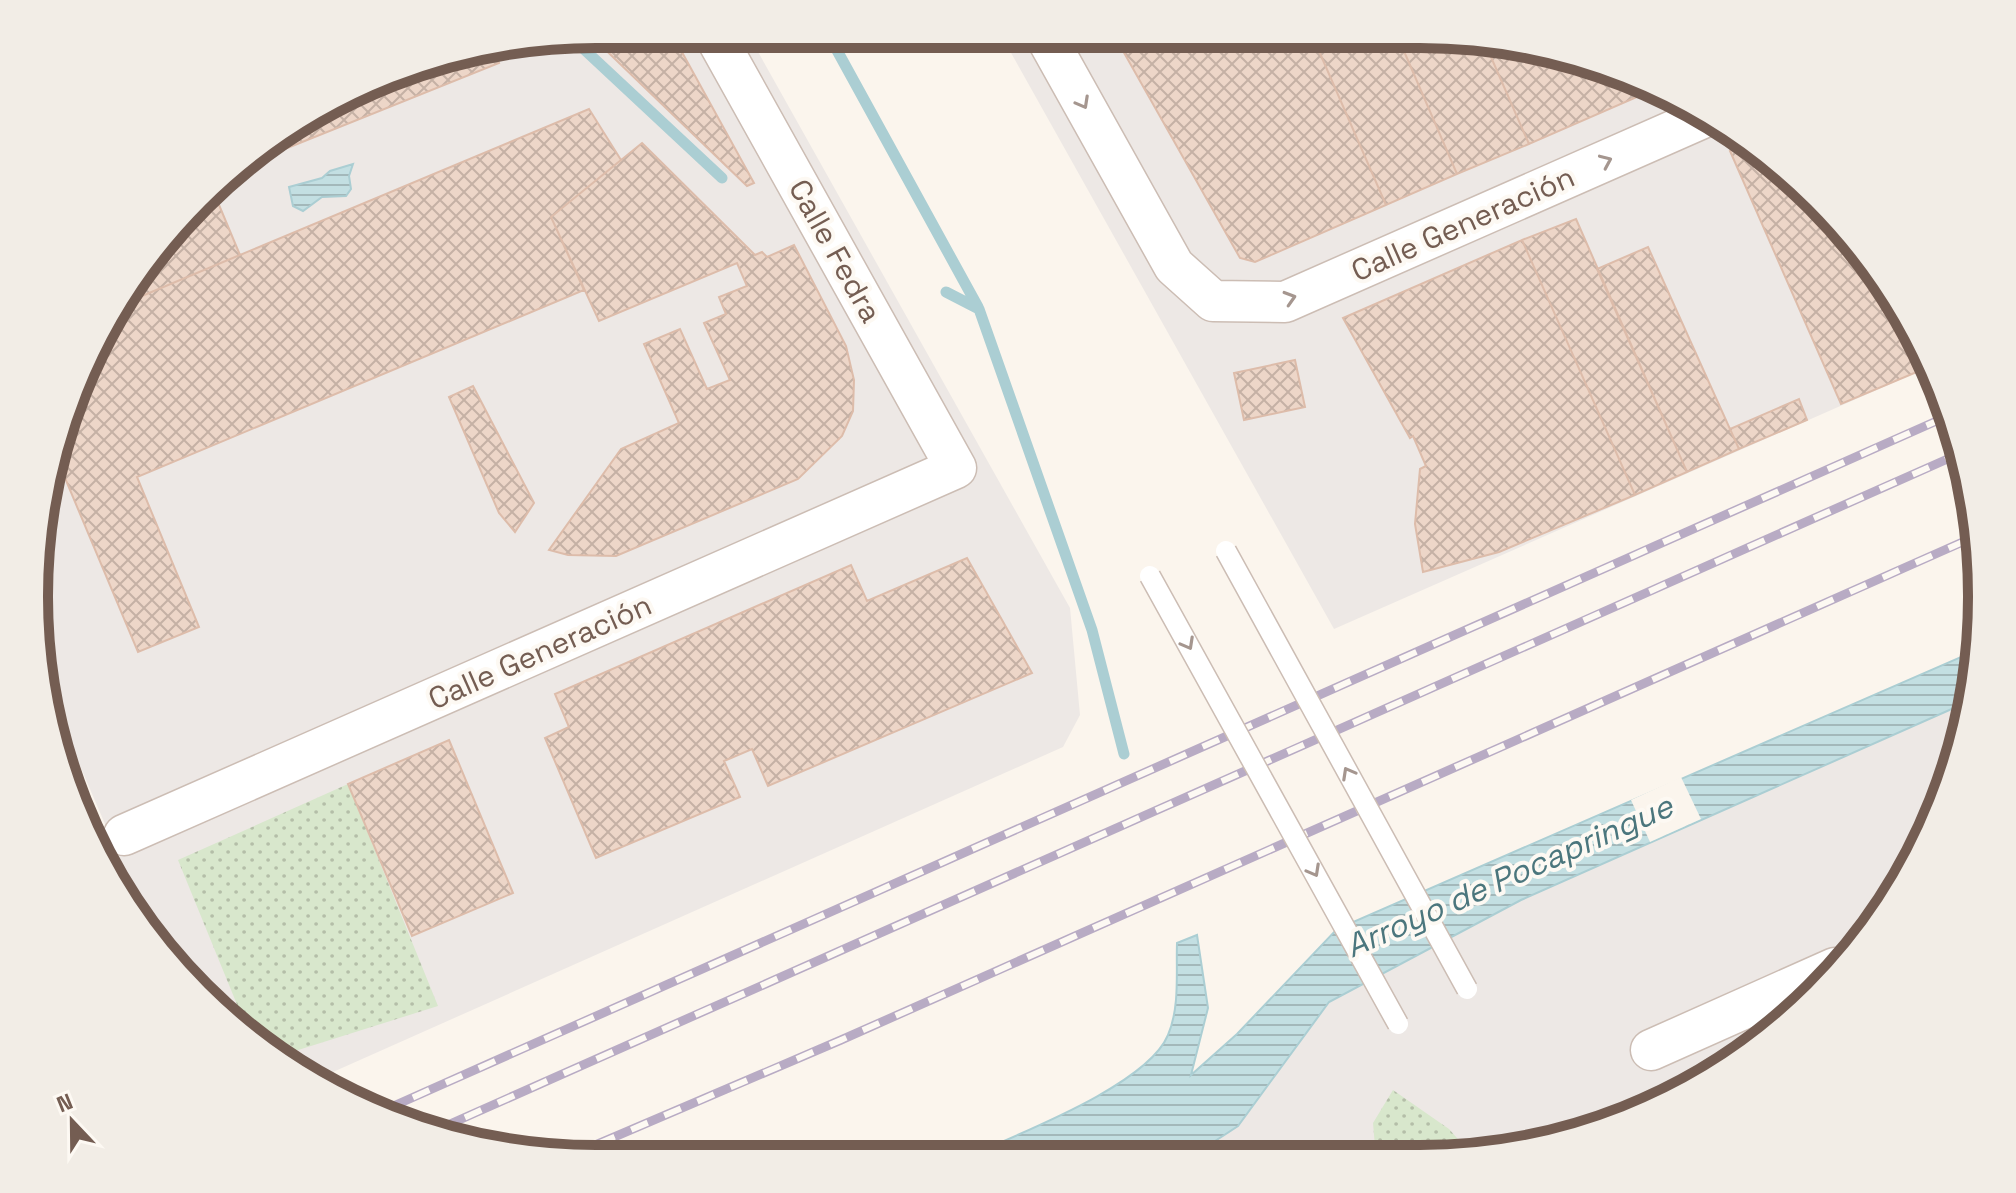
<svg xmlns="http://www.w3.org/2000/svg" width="2016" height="1193" font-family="'Space Grotesk',sans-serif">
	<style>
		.industrial { fill: #ede8e5 }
		.green { fill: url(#green-dots) }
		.water { fill: url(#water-rules); stroke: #abced3; stroke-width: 2 }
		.pier { fill: #fbf5ed }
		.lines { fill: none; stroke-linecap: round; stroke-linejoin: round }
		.stream { stroke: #abced3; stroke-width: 11 }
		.building { fill: url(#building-cross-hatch); stroke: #ddbcaa; stroke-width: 2 }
		.minor-casing { stroke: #ccbdb4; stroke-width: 43 }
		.minor { stroke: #fff; stroke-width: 40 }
		.rail-casing { stroke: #b8abc4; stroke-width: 9 }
		.rail { stroke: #fdf9f3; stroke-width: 6; stroke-dasharray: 18; stroke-linecap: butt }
		.service-bridge-casing { stroke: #ccbdb4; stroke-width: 23; stroke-linecap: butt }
		.service-bridge { stroke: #fff; stroke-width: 20 }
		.oneway { stroke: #a5968f }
		.labels { text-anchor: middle; stroke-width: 8; stroke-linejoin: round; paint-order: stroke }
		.street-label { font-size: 30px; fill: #745d52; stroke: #fdf9f3 }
		.water-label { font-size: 32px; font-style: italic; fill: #4b767d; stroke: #fdf9f3 }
		.rim { fill: none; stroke: #745d52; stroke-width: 10 }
	</style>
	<defs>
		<pattern id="green-dots" width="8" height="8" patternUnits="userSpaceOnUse" patternTransform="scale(2)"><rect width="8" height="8" fill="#d8e7cc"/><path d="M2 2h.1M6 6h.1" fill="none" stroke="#b4bea8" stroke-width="1.8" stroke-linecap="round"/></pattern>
		<pattern id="water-rules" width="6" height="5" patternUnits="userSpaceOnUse" patternTransform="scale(2)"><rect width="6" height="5" fill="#c3dfe2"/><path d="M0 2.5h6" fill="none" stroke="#a3b8ba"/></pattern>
		<pattern id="building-cross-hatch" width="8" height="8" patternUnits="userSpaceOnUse" patternTransform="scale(2)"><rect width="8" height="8" fill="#edd6c8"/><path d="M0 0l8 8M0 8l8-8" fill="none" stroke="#c5b1a5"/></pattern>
	</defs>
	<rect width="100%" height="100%" fill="#fbf5ed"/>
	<path class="industrial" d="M597 34H748L1070 608 1080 715 1063 747 315 1080 284 1064 157 945 50 696 34 596 64 416 129 284 254 150 416 64Z
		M1001 35H1457L1601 64 1732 129 1818 199 1887 284 1931 366 1334 629Z
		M1972 700 1939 812 1887 909 1791 1019 1701 1083 1600 1129 1457 1158H1189L1238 1126 1329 1002 1521 900Z"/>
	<path class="green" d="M348 784 438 1006 276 1057 247 1029 178 860Z
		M1393 1090 1449 1129 1472 1155 1376 1158 1373 1123Z"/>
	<path class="water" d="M353 164 349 176 351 189 346 196 322 197 303 211 293 206 289 187 322 178 330 171Z
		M1977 650 1972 700 1521 900 1329 1002 1238 1126 1189 1158H965C1015 1135 1147 1086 1168 1035 1180 1007 1176 972 1177 943L1197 935 1208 1008 1191 1075 1237 1034 1337 929Z"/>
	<path class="pier" d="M1681 777 1701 819 1650 842 1631 800Z"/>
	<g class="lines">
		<path class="stream" d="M828 34 978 307
			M572 38 722 178
			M946 292 979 309 1092 630 1124 754"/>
	</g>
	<path class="building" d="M672 34 754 183 747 186 590 35Z
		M1114 35H1312L1386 205 1255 262 1240 258Z
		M1312 35H1397L1457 174 1386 205Z
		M1397 35H1457L1484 41 1529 144 1457 174Z
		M1484 41 1601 64 1653 90 1529 144Z
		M494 51 499 63 250 163 247 158 254 150 416 64Z
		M589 109 621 160 551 217 584 290 137 477 199 627 138 652 57 459 64 416 118 306Z
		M642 143 755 255 762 252 767 257 794 245 846 346 854 380 853 411 842 436 798 479 616 556 568 555 549 550 621 449 679 423 644 344 680 329 707 389 730 380 704 323 726 314 719 297 747 286 737 263 599 321 551 217Z
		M1749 143 1818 199 1887 284 1931 366 1841 404 1730 151Z
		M214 193 240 255 118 306 129 284Z
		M1576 219 1687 472 1635 495 1522 240Z
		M1522 240 1635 495 1499 552 1423 572 1415 524 1420 469 1426 466 1413 436 1410 438 1343 318Z
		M1648 247 1739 449 1687 472 1597 269Z
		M1295 360 1305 407 1244 420 1234 373Z
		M473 386 534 503 515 532 499 513 449 397Z
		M1799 399 1807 420 1739 449 1730 429Z
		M967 558 1032 673 768 786 752 749 724 761 740 797 596 858 545 738 569 727 555 694 851 565 867 601Z
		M449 740 513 893 412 936 348 784Z"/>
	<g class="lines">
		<defs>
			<path id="minor" d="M1045 35 1174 266 1213 301 1285 302 1707 116
				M124 835 956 468 714 34
				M1651 1050 1835 968"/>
		</defs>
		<use href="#minor" class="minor-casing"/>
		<use href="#minor" class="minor"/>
		<defs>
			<path id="rail" d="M380 1112 1950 415
				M432 1132 1961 453
				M565 1158 841 1040 1976 536"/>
		</defs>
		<use href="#rail" class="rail-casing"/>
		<use href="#rail" class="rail"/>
		<defs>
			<path id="service-bridge" d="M1226 551 1467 989
				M1150 576 1398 1024"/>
		</defs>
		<use href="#service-bridge" class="service-bridge-casing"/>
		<use href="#service-bridge" class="service-bridge"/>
	</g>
	<defs><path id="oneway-chevron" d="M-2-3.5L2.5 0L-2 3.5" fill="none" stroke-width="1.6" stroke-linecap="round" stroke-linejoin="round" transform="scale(2)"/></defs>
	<g class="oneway">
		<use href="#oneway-chevron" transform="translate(1083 103) rotate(61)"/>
		<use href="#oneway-chevron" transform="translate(1606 161) rotate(-24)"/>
		<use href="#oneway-chevron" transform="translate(1290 298) rotate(-17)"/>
		<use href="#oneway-chevron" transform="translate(1188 644) rotate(61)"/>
		<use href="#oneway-chevron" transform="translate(1348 773) rotate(-119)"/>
		<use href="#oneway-chevron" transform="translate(1314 871) rotate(61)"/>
	</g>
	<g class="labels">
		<g class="street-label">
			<text transform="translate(1463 224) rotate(-24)" y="10">Calle Generación</text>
			<text transform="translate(835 251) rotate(61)" y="10">Calle Fedra</text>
			<text transform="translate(540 652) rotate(-24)" y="10">Calle Generación</text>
		</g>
		<g class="water-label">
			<text transform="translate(1509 876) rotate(-24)" y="11">Arroyo de Pocapringue</text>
		</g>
	</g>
	<path d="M0 0H2016V1193H0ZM596 48H1420A548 548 0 0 1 1968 596V597A548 548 0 0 1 1420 1145H596A548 548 0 0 1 48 597V596A548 548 0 0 1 596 48Z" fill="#f2ede6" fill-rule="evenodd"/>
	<path class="rim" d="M596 48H1420A548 548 0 0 1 1968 596V597A548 548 0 0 1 1420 1145H596A548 548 0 0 1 48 597V596A548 548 0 0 1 596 48Z"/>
	<g transform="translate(72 1121) rotate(338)" stroke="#fdf9f3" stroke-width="6" paint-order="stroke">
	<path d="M0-6L14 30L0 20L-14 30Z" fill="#745d52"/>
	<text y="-12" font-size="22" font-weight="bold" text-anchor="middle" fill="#745d52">N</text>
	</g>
</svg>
